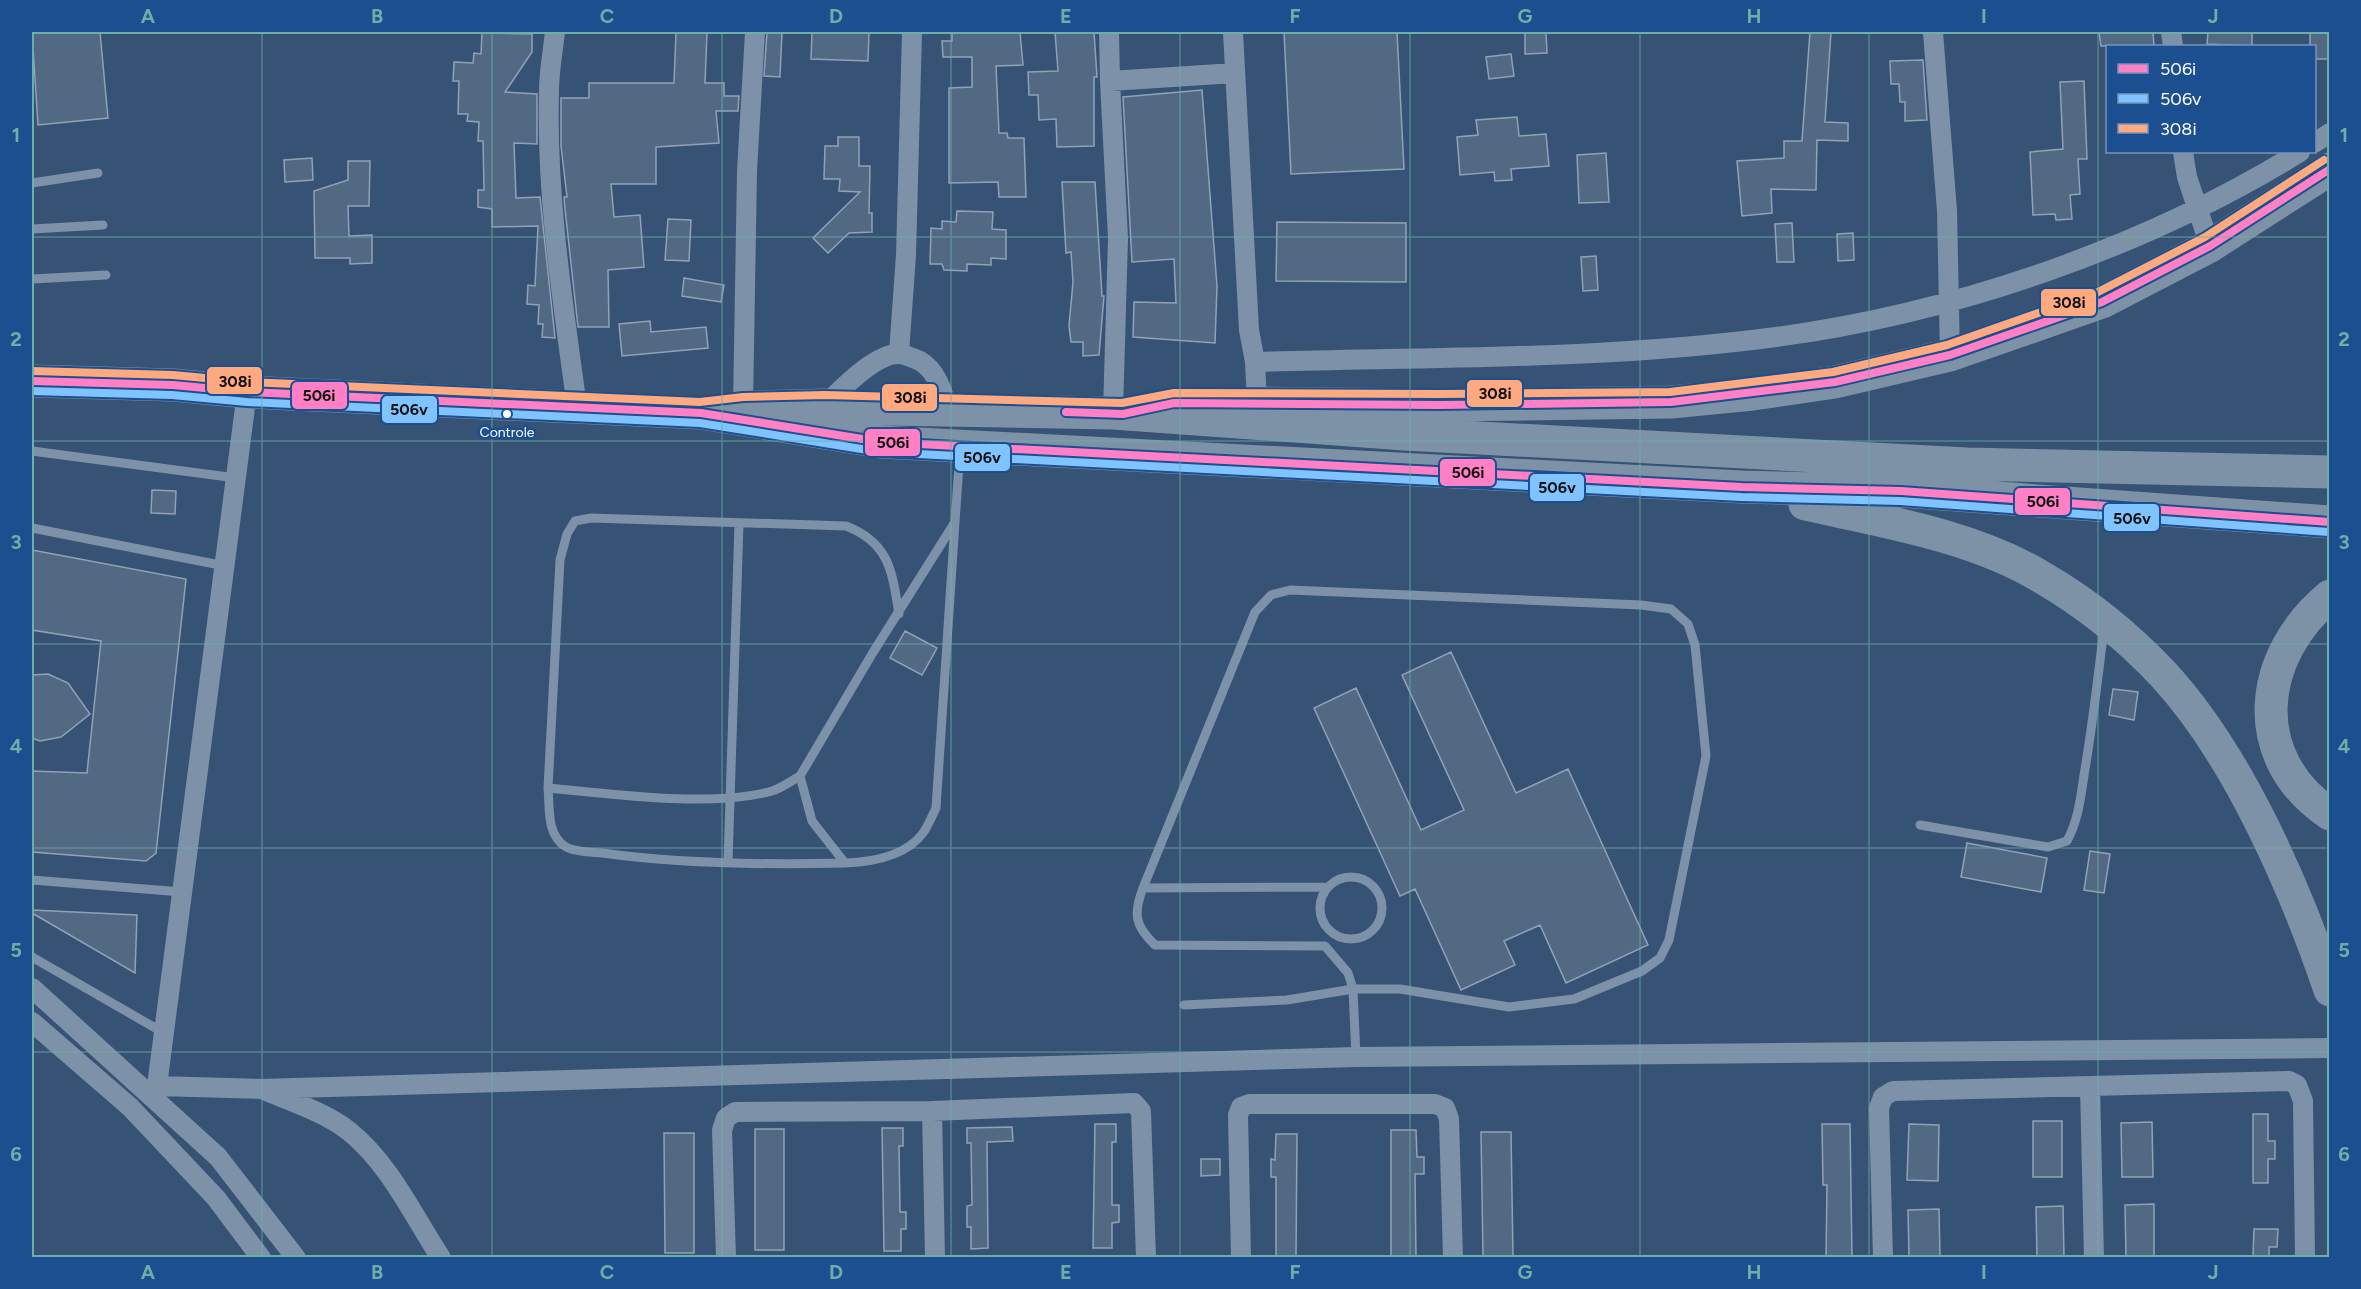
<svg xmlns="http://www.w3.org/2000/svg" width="2361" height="1289" font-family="Figtree,sans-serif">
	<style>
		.building { fill: #526984; stroke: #92a2b6; stroke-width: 1.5 }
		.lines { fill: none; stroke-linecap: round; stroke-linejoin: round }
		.lane { stroke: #7d92a8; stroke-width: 9 }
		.street { stroke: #7d92a8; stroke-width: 20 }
		.highway { stroke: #7e92a7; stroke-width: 33 }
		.bus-1-casing { stroke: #1b4f8f; stroke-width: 12 }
		.bus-2-casing { stroke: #1b4f8f; stroke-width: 12 }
		.bus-3-casing { stroke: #1b4f8f; stroke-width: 12 }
		.bus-1 { stroke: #ff80c5; stroke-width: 8 }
		.bus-2 { stroke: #80c4ff; stroke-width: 8 }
		.bus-3 { stroke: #ffa980; stroke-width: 8 }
		.grid { fill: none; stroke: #6fada8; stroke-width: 1.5; stroke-opacity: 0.55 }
		.bus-dot { fill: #fff; stroke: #1b4f8f; stroke-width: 2 }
		.labels { text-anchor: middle; stroke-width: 5; stroke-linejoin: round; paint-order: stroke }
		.bus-label { font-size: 14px; fill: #fff; stroke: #1b4f8f }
		.line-badge { stroke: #1b4f8f; stroke-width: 2 }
		.pale-badge-label { font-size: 16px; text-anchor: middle; font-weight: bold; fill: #111 }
		.neatline { fill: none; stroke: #6fada8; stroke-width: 2 }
		.grid-label { font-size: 20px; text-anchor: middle; font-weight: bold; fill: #6fada8 }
	</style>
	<rect width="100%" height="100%" fill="#365274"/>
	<path class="building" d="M32 32H100L108 118 38 125Z
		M676 32H707L705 83H724V96H739L738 111H716L719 143 656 147V184H611L614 217 640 215 644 267 608 270 609 327H578L565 209 564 197H567L561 146V98H589V83H674Z
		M767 32H782L780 77 764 76Z
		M812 32H869L868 61 811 59Z
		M952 32H1020L1023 65 996 66 999 133H1007L1008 138H1024L1026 197H999L998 182 949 183V88L972 87V57H943L942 41H952Z
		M1055 32H1094L1097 77H1094V146L1057 147 1056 119 1039 120 1038 95H1029L1028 72 1058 71Z
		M1284 32H1397L1404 169 1291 174Z
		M1810 32H1831L1825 122 1848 123V141L1817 140 1816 190 1771 189 1772 213 1742 216 1737 161 1784 158V141H1802Z
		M2099 32H2153L2154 46H2101Z
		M2208 32H2252V46L2207 44Z
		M2310 32H2330V59H2314V46H2310Z
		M482 33 532 34V52L505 92 537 94V144L514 143 516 198 540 197 555 338 542 337 543 324H538L539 305 527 304 528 285 535 286 538 226 492 227V209L478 207V190H484L483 141H478L479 122 467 121 468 114H458L459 81H453L454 62 473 63 474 53 481 54Z
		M1525 33H1546L1547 53 1525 54Z
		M1511 54 1514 76 1489 79 1486 57Z
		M1923 60 1927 120 1905 121V102H1900L1899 84H1891L1890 61Z
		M2084 81 2087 159H2078L2080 194 2070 195 2072 219 2056 220 2055 214 2033 215 2030 152 2063 149 2060 82Z
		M1202 90 1217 286 1215 343 1133 337 1134 302 1176 303 1174 259 1132 262 1123 97Z
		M1517 117 1519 136 1546 134 1549 166 1511 169 1512 180 1495 181 1494 172 1460 175 1457 137 1478 135 1476 120Z
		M838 137H859V166H870L869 213H872V232L849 233 828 253 813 238 860 192 839 191 840 179H824L825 146H838Z
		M1606 153 1609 202 1579 203 1577 155Z
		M312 158 313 180 285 182 284 160Z
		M348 161H370L369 206H348L349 236 372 235V263L350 264V258H315L314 191 348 180Z
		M1062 182H1095L1102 296H1104L1099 355 1083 356V342H1071L1069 326 1073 282 1071 252 1066 253Z
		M957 211 993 212 992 229 1006 230V259L991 258V265L967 264V271L944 270 942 264H930L931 228 942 229V221L956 222Z
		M668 219 691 220 689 261 665 260Z
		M1277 222 1406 223V282L1276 281Z
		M1792 223 1794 262H1777L1775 224Z
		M1853 233 1854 260 1838 261 1837 234Z
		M1596 256 1598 290 1583 291 1581 257Z
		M684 278 724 285 721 302 682 296Z
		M650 321 651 332 706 327 708 348 622 356 619 324Z
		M152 490 176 491 175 514 151 513Z
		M32 550 186 579 156 853 146 861 32 852V771L87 773 101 641 32 630Z
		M905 631 937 648 922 675 890 658Z
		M1451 652 1516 793 1568 769 1648 945 1566 983 1540 925 1504 941 1515 965 1461 990 1415 889 1400 896 1314 708 1356 688 1421 830 1464 810 1402 675Z
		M48 674 68 683 90 714 61 737 40 741 32 738V675Z
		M2113 689 2138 692 2134 720 2109 715Z
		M1967 843 2047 858 2041 892 1961 877Z
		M2090 851 2110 854 2104 893 2084 890Z
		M32 910 137 915 135 973 32 913Z
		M2253 1114H2268V1141H2275V1159H2268V1183H2253Z
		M2033 1121H2062V1177H2033Z
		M2152 1122 2153 1177H2122L2121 1123Z
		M1095 1124H1116V1142H1112V1205H1119V1222L1112 1223V1248H1093Z
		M1822 1124H1850L1852 1257H1826L1827 1185H1823Z
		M1909 1124 1939 1125 1938 1181 1907 1180Z
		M1012 1127 1013 1141 987 1142 988 1248 971 1249V1227H967V1206L972 1205 971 1143H967V1128Z
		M882 1128H903V1146H899L900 1212H906V1229H901V1251H884Z
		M755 1129H784V1250H755Z
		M1391 1130H1416L1417 1157H1424V1174H1415L1416 1257H1391Z
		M1481 1132H1511L1513 1257H1483Z
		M664 1133H694V1253H665Z
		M1276 1134H1297L1296 1257H1276V1177H1271V1159L1275 1160Z
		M1201 1159H1220V1175L1201 1176Z
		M2154 1204V1257H2126L2125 1205Z
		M2063 1206 2064 1257H2037L2036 1207Z
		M1939 1209 1940 1257H1909L1908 1210Z
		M2254 1229H2278L2277 1247H2269V1257H2253Z"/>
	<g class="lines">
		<path class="lane" d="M32 183 98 173
			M32 229 103 225
			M32 279 106 275
			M32 451 236 478
			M955 522 936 808C932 816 928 826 923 833 906 856 871 862 845 863L812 821 800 776 872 654 955 522 960 451
			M32 528 225 566
			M548 788C613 794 711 808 772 791 782 788 791 781 800 776
			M1920 825 2048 847 2067 841C2079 819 2081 794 2085 769 2093 722 2098 676 2104 629
			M728 862 739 524
			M845 863C765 865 682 864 602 853 592 852 574 852 566 847 546 835 550 808 548 788L560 560 567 534 575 521 591 518 846 526C890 543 892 572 899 614
			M1320 908a31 31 0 1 1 62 0a31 31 0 1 1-62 0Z
			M32 880 182 892
			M1143 888 1327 887
			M32 957 164 1033
			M1184 1005 1287 1000 1353 989 1348 973 1325 946 1155 945C1135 926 1133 914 1143 888L1255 612 1271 595 1290 590 1641 605 1671 609 1688 624 1695 645 1706 756 1669 940 1660 958 1642 971 1574 999 1509 1007 1400 989H1353L1356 1057"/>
		<path class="street" d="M555 32C553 51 549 71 549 91 546 197 563 303 577 407
			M1109 32 1110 81
			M1233 32 1249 330 1255 362C1428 357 1604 360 1776 337 1956 313 2146 247 2300 152
			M1933 32 1947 211 1950 355
			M2171 32 2173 46
			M2314 143 2330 133
			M2183 152 2187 177 2210 246
			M899 353 906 255 912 32
			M1255 362 1257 403
			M825 405C841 390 876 352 900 354 904 354 909 357 913 358 935 365 943 389 947 410
			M743 407 747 171 755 32
			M1113 413 1118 238 1110 81 1235 73
			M32 988 218 1157 296 1258
			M32 1022 130 1107 216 1198 261 1258
			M157 1086 247 392
			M2090 1087 2094 1258
			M266 1091C293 1102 326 1113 349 1131 389 1163 413 1215 441 1258
			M153 1096 157 1086 261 1089 1356 1057 2330 1048
			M932 1111 935 1258
			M726 1258 722 1130 726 1118 735 1112 932 1111 1134 1103 1141 1111 1146 1258
			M1241 1258 1238 1115 1241 1107 1249 1104H1435L1445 1108 1449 1119 1453 1258
			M1883 1258 1879 1108 1883 1097 1893 1091 2289 1081 2297 1085 2303 1101 2305 1258"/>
		<path class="highway" d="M32 381 173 385 247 392 701 413 881 442 1742 487 1901 491 2330 522
			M1256 403 1439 405 1671 402 1753 394 1835 382 1950 355 2102 302 2210 246 2330 169
			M757 407 825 405 885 409 1113 413 1405 434 1967 464 2330 472
			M1805 504C1882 521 1975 536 2043 578 2086 603 2129 638 2163 674 2238 755 2295 887 2330 990
			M2330 596C2257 656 2246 758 2330 814"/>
		<defs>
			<path id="bus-1" d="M32 381 173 385 247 392 701 413 881 442 1742 487 1901 491 2330 522
				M1066 412 1123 414 1174 403 1439 405 1671 402 1835 382 1950 355 2102 302 2210 246 2330 169"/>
			<path id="bus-2" d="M32 391 172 395 247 402 700 423 880 452 1741 497 1900 501 2329 532"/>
			<path id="bus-3" d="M32 371 173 375 248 382 700 402 743 397 825 395 1122 403 1174 393 1439 394 1670 392 1833 372 1947 345 2098 292 2205 237 2324 160"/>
		</defs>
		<use href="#bus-1" class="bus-1-casing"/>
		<use href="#bus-2" class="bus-2-casing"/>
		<use href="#bus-3" class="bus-3-casing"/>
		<use href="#bus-1" class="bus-1"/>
		<use href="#bus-2" class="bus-2"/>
		<use href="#bus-3" class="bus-3"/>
	</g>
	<path class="grid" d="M262 32V1258M492 32V1258M722 32V1258M951 32V1258M1180 32V1258M1410 32V1258M1640 32V1258M1869 32V1258M2098 32V1258M32 237H2330M32 441H2330M32 644H2330M32 848H2330M32 1052H2330"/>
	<circle class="bus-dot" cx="507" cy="414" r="5"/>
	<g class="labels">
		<g class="bus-label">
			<text x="507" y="437">Controle</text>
		</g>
	</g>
	<g class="line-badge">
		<rect x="2040" y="288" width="57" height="29" rx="6" fill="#ffa980"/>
		<rect x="206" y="366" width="57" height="29" rx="6" fill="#ffa980"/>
		<rect x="1466" y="379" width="57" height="29" rx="6" fill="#ffa980"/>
		<rect x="291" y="381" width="57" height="29" rx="6" fill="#ff80c5"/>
		<rect x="881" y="383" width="57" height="29" rx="6" fill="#ffa980"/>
		<rect x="381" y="395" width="57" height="29" rx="6" fill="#80c4ff"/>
		<rect x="864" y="428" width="57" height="29" rx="6" fill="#ff80c5"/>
		<rect x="954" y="443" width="57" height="29" rx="6" fill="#80c4ff"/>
		<rect x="1439" y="458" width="57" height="29" rx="6" fill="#ff80c5"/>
		<rect x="1529" y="473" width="56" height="29" rx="6" fill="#80c4ff"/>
		<rect x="2014" y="487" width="57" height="29" rx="6" fill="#ff80c5"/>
		<rect x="2103" y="503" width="57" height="29" rx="6" fill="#80c4ff"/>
	</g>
	<g class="pale-badge-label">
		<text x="2069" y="308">308i</text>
		<text x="235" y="387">308i</text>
		<text x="1495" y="399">308i</text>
		<text x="319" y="401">506i</text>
		<text x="910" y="403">308i</text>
		<text x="409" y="415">506v</text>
		<text x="893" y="448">506i</text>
		<text x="982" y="463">506v</text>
		<text x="1468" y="478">506i</text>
		<text x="1557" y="493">506v</text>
		<text x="2043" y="507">506i</text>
		<text x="2132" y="524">506v</text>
	</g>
	<rect width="2361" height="1289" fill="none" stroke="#1b4f8f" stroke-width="66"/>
	<rect x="2106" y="45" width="210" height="108" fill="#1b4f8f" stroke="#7695bc" stroke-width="1.5"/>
	<rect x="2118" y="64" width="30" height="9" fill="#ff80c5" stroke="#7695bc" stroke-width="1.5"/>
	<text x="2160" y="75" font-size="18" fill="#ffffff">506i</text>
	<rect x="2118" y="94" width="30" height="9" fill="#80c4ff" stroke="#7695bc" stroke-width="1.5"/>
	<text x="2160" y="105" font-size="18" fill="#ffffff">506v</text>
	<rect x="2118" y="124" width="30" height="9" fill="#ffa980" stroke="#7695bc" stroke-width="1.5"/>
	<text x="2160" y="135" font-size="18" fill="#ffffff">308i</text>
	<rect x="33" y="33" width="2295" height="1223" class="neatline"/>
	<g class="grid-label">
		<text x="148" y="23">A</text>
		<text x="377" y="23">B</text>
		<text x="607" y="23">C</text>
		<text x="836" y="23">D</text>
		<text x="1066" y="23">E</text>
		<text x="1295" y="23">F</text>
		<text x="1525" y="23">G</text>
		<text x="1754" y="23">H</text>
		<text x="1984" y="23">I</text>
		<text x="2213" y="23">J</text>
		<text x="16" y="142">1</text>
		<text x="2344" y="142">1</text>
		<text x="16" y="346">2</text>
		<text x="2344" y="346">2</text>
		<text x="16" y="549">3</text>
		<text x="2344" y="549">3</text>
		<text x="16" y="753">4</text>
		<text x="2344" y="753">4</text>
		<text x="16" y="957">5</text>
		<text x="2344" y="957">5</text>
		<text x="16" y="1161">6</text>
		<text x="2344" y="1161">6</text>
		<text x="148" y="1279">A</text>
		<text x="377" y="1279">B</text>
		<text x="607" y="1279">C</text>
		<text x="836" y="1279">D</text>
		<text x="1066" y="1279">E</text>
		<text x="1295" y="1279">F</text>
		<text x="1525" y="1279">G</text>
		<text x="1754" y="1279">H</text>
		<text x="1984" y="1279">I</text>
		<text x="2213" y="1279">J</text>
	</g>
</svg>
